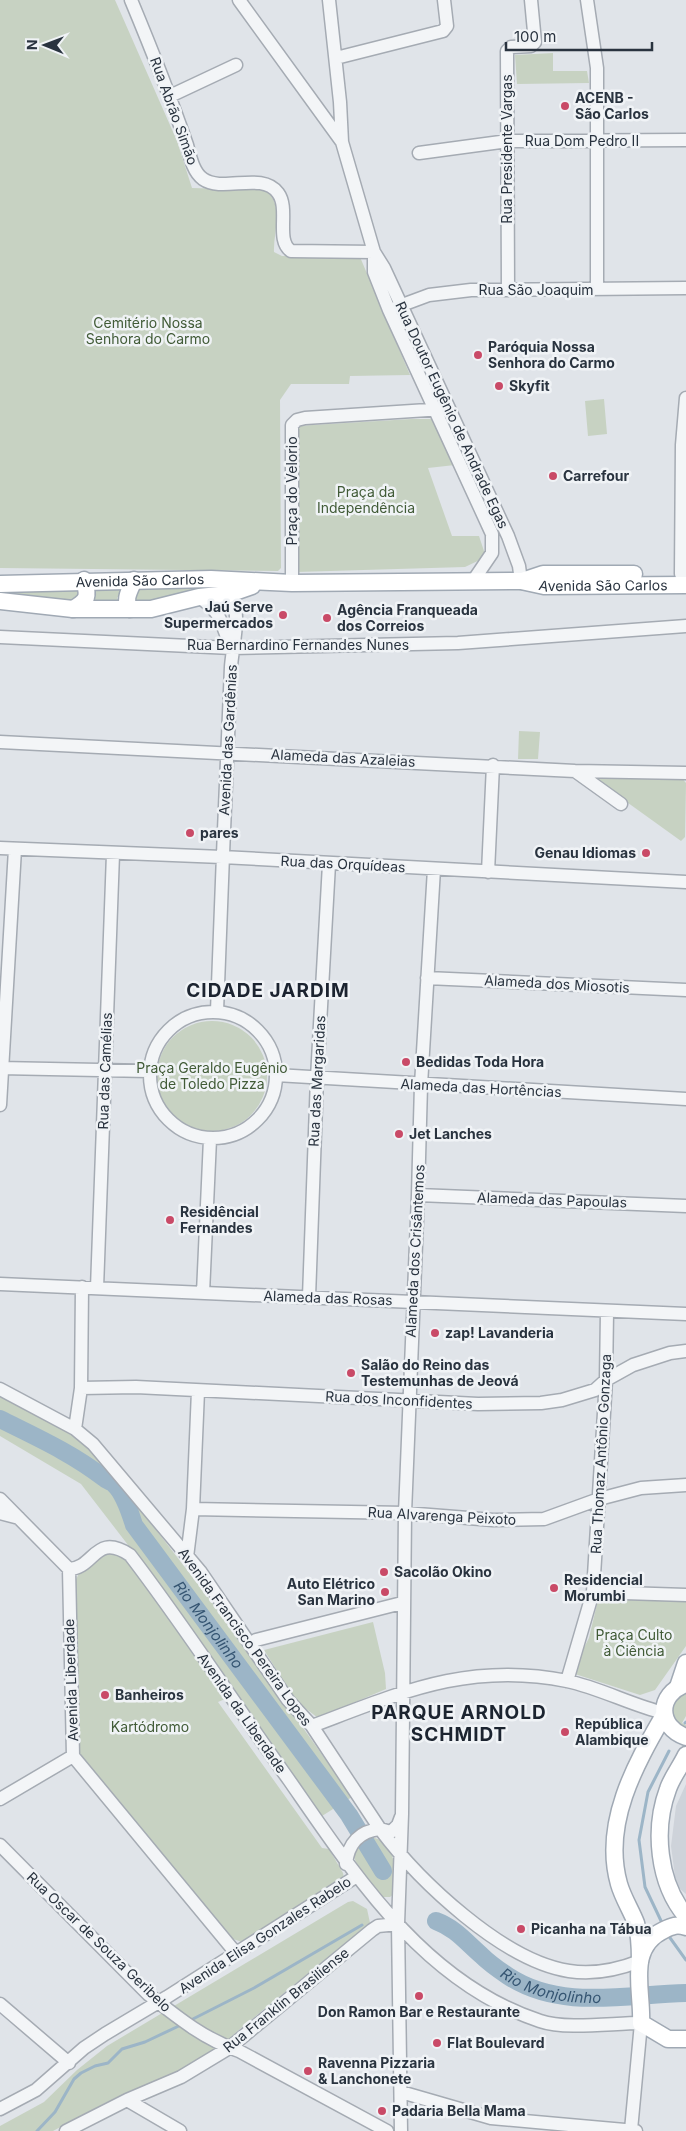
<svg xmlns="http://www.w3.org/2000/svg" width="686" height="2131" font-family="Inter,sans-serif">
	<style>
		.built { fill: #ced3da }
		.green { fill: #c7d2c2 }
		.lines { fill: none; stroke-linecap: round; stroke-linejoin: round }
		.stream { stroke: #9cb5c7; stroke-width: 3 }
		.river { stroke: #9cb5c7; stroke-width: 18 }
		.minor-casing { stroke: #a5abb3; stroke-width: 15 }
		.major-casing { stroke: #a0a9b4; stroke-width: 19 }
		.minor { stroke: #f3f5f7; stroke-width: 12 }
		.major { stroke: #fff; stroke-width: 16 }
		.poi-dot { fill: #c94a67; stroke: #f0f3f6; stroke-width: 2 }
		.labels { text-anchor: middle; stroke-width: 5; stroke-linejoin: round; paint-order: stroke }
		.poi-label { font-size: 14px; font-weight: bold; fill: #29333f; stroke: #f0f3f6; text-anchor: start }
		.street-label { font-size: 14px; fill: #29333f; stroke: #f0f3f6 }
		.park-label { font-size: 14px; fill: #415b37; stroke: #f0f3f6 }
		.water-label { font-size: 15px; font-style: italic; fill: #355572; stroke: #f0f3f6 }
		.district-label { font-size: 19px; font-weight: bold; letter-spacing: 1px; fill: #1c2430; stroke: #f0f3f6 }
	</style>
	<rect width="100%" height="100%" fill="#e0e4e9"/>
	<path class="built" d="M686 1784V1894L679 1888 675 1877 671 1846 676 1806Z"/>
	<path class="green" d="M0 0H115L177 141 192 188 266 190C285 208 273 231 274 252L282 256 360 257 410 375 350 376 349 384H291L280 400 281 568 278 571 0 568Z
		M553 53V71H587L589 83 517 84 515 55Z
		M604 399 607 434 588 436 585 401Z
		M411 419H432L439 423 455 465 428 468 452 536H479L486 557 465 567 296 572V426Z
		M188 584 192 593 137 604 135 602 136 588Z
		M120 585 122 591 117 598 120 603H90L95 593 93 589Z
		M80 587 77 602 0 596V588Z
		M519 731 540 732 538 759H518Z
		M680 776 686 783 685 837 681 841 592 777Z
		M157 1076a55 55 0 1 1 110 0a55 55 0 1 1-110 0Z
		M0 1394 75 1435 103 1461 241 1640 352 1797 322 1816 214 1670 155 1580 81 1484 0 1436Z
		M108 1553 121 1554 129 1562 225 1699 218 1702 322 1848 329 1849 343 1873 344 1878 242 1942 233 1939 229 1934 78 1754 74 1584 80 1571Z
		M602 1597 686 1601V1646L655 1690 640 1695 575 1674 574 1667 589 1638 597 1604Z
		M373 1622 385 1673 386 1689 318 1718 296 1701 264 1650Z
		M686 1692V1716L682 1723 686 1725V1730L671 1720 675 1702Z
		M371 1837C398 1842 395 1873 395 1893L390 1897H383C375 1889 352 1864 354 1853 354 1850 357 1845 359 1842Z
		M353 1901 367 1909 370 1923 240 2029 212 2054 154 2083 105 2103 53 2131H0V2126L44 2102 77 2070 107 2046 348 1902Z"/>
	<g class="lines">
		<path class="stream" d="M685 1723 686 1722
			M663 1925 645 1887 639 1840 648 1792 669 1751
			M668 1935 686 1960
			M189 2021 254 1988 362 1925
			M37 2131 55 2112 74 2079 81 2073 95 2066 108 2063 122 2049 145 2042 183 2024"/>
		<g class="river">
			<path id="s1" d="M0 1419C36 1437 72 1453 104 1478 107 1481 111 1481 114 1484 124 1493 130 1512 134 1525L349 1815 383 1871"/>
			<path id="s2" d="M436 1921C455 1928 466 1942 481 1955 489 1963 499 1970 508 1976 561 2011 627 1994 686 1993"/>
		</g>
		<defs>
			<path id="minor" d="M131 0C151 48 170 96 187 145 190 156 193 172 203 179 223 193 262 171 278 193 290 209 275 240 291 251L374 252
				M239 0 342 142 374 252 384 268 508 536 519 566 521 581
				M329 0 340 102 342 142
				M587 0 597 68V289
				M336 58 443 31 447 26 444 0
				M170 96 236 65
				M419 153 508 141 686 140
				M374 252V272L389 310 492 534V553L473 581
				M508 290 507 51 511 47 531 46 535 42 531 0
				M394 308 429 295 471 290 686 288
				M681 574 682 445 686 398
				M292 583V425L297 420 305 418 443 409
				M199 597C224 614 220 624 232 648
				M0 637 232 648 458 643 686 626
				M0 742 575 771 686 773
				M575 771 621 804
				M0 848 222 857 686 882
				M488 872 493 765
				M427 978 686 990
				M217 1011C221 896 226 782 231 667 232 648 243 608 229 594
				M150 1075a63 63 0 1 1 126 0a63 63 0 1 1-126 0Z
				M0 1068 149 1071
				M276 1075 686 1099
				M0 1105 15 849
				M418 1195 686 1206
				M0 1284 686 1314
				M97 1288 113 854
				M203 1293 210 1139
				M309 1297 317 1078 329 864
				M81 1388 82 1287
				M0 1389 75 1429 93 1444 200 1571 288 1700 312 1726 380 1829 391 1832 398 1825 401 1817
				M75 1429 81 1388 136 1387 478 1404 541 1403 562 1400 595 1390 606 1380 633 1365 670 1353 686 1351
				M0 1499 69 1569
				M193 1509 405 1513 493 1520 544 1519 599 1499 641 1488 686 1485
				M0 1513 19 1518
				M187 1557 193 1509 198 1391
				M69 1569C95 1568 95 1532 130 1555 186 1628 236 1706 289 1780 355 1875 424 1983 540 2021 566 2030 612 2023 641 2023L631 2130
				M69 1569 73 1756 235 1952
				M593 1592 686 1595
				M250 1644 256 1640 402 1603
				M567 1681 593 1592 606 1380 607 1312
				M312 1726C400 1693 469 1661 567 1681 600 1688 631 1705 664 1713
				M0 1799 73 1756
				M0 1845 148 1994C177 2017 204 2039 239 2051L387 2131
				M346 1864C348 1843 360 1831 380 1829 419 1881 503 1961 569 1971 594 1975 617 1970 640 1961
				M0 2004 69 2063
				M401 2092 491 2118 636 2131
				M127 2100 180 2131
				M0 2109 36 2090 84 2048 105 2034 167 1997 357 1876
				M66 2131 127 2100 181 2077 229 2048 372 1930 378 1926 398 1924
				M401 2131 398 1924 402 1814 405 1513 418 1195 421 1085 434 869"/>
			<g id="major">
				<path d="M522 581 543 574H634"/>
				<path id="s3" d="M0 584 211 579 292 583 521 581 544 586 686 585"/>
				<path d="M0 601 73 609H151L199 597 229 594 252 586"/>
				<path d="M73 609C88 600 89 597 84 580"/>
				<path d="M130 609C123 600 130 590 134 580"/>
				<path d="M686 1684C657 1694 657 1727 686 1737"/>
				<path d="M678 1687 686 1663"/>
				<path d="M686 1755C681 1766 672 1777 668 1789 653 1829 658 1883 686 1916"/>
				<path d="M686 1927C677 1924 672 1926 664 1930 626 1948 643 1991 641 2023L668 2039H686"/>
				<path d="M640 1961C640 1948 640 1935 636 1923 631 1910 623 1898 619 1884 602 1824 635 1765 664 1715"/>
			</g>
		</defs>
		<use href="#minor" class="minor-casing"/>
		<use href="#major" class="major-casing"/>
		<use href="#minor" class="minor"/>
		<use href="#major" class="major"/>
	</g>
	<g class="poi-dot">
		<circle cx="565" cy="106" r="5"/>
		<circle cx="478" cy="355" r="5"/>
		<circle cx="499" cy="386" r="5"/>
		<circle cx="553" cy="476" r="5"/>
		<circle cx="283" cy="615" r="5"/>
		<circle cx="327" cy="618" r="5"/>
		<circle cx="190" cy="833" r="5"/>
		<circle cx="646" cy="853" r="5"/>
		<circle cx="406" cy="1062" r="5"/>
		<circle cx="399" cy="1134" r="5"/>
		<circle cx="170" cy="1220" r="5"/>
		<circle cx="435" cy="1333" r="5"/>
		<circle cx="351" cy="1373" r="5"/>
		<circle cx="384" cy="1572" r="5"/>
		<circle cx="554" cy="1588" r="5"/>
		<circle cx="385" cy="1592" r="5"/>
		<circle cx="105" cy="1695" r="5"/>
		<circle cx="565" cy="1732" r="5"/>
		<circle cx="521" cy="1929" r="5"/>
		<circle cx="419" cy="1996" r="5"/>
		<circle cx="437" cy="2043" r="5"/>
		<circle cx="308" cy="2071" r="5"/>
		<circle cx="382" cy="2111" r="5"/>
	</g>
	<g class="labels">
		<g class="poi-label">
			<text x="575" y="103">ACENB -<tspan x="575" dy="16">São Carlos</tspan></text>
			<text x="488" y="352">Paróquia Nossa<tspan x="488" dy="16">Senhora do Carmo</tspan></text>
			<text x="509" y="391">Skyfit</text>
			<text x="563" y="481">Carrefour</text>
			<text x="273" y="612" text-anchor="end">Jaú Serve<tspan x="273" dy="16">Supermercados</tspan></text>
			<text x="337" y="615">Agência Franqueada<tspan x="337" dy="16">dos Correios</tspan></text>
			<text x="200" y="838">pares</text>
			<text x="636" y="858" text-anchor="end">Genau Idiomas</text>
			<text x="416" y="1067">Bedidas Toda Hora</text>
			<text x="409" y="1139">Jet Lanches</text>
			<text x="180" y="1217">Residêncial<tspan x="180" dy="16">Fernandes</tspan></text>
			<text x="445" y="1338">zap! Lavanderia</text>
			<text x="361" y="1370">Salão do Reino das<tspan x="361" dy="16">Testemunhas de Jeová</tspan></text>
			<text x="394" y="1577">Sacolão Okino</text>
			<text x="564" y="1585">Residencial<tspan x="564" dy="16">Morumbi</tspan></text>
			<text x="375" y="1589" text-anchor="end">Auto Elétrico<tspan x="375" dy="16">San Marino</tspan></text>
			<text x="115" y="1700">Banheiros</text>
			<text x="575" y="1729">República<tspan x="575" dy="16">Alambique</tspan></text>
			<text x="531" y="1934">Picanha na Tábua</text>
			<text x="419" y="2017" text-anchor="middle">Don Ramon Bar e Restaurante</text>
			<text x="447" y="2048">Flat Boulevard</text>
			<text x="318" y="2068">Ravenna Pizzaria<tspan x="318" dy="16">&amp; Lanchonete</tspan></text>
			<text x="392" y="2116">Padaria Bella Mama</text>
		</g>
		<g class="street-label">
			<text transform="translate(174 111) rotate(70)" y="5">Rua Abrão Simão</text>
			<text x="582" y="146">Rua Dom Pedro II</text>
			<text transform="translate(507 149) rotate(-90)" y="5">Rua Presidente Vargas</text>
			<text x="536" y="295">Rua São Joaquim</text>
			<text transform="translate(452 415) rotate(65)" y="5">Rua Doutor Eugênio de Andrade Egas</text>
			<text transform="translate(292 491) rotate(-90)" y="5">Praça do Velorio</text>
			<text dy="5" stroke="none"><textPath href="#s3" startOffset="140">Avenida São Carlos</textPath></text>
			<text dy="5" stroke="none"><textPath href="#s3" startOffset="604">Avenida São Carlos</textPath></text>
			<text x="298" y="650">Rua Bernardino Fernandes Nunes</text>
			<text transform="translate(228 740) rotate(-87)" y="5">Avenida das Gardênias</text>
			<text transform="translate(343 758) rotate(3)" y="5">Alameda das Azaleias</text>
			<text transform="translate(343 864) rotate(3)" y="5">Rua das Orquídeas</text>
			<text transform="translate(557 984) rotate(3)" y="5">Alameda dos Miosotis</text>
			<text transform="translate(105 1071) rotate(-88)" y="5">Rua das Camélias</text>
			<text transform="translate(317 1081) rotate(-87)" y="5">Rua das Margaridas</text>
			<text transform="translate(481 1088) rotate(3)" y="5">Alameda das Hortências</text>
			<text transform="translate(552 1200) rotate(2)" y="5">Alameda das Papoulas</text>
			<text transform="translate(415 1251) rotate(-87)" y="5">Alameda dos Crisântemos</text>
			<text transform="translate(328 1298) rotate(2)" y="5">Alameda das Rosas</text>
			<text transform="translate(399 1400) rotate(3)" y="5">Rua dos Inconfidentes</text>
			<text transform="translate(601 1454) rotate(-87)" y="5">Rua Thomaz Antônio Gonzaga</text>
			<text transform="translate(442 1516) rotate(3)" y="5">Rua Alvarenga Peixoto</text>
			<text transform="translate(245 1637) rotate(54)" y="5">Avenida Francisco Pereira Lopes</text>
			<text transform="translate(71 1680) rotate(-92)" y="5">Avenida Liberdade</text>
			<text transform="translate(242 1713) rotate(55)" y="5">Avenida da Liberdade</text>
			<text transform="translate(265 1935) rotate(-33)" y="5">Avenida Elisa Gonzales Rabelo</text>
			<text transform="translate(99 1942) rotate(44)" y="5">Rua Oscar de Souza Geribelo</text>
			<text transform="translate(286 2000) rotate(-39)" y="5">Rua Franklin Brasiliense</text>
		</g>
		<g class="park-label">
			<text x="148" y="328">Cemitério Nossa<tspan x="148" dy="16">Senhora do Carmo</tspan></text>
			<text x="366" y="497">Praça da<tspan x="366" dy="16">Independência</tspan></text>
			<text x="212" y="1073">Praça Geraldo Eugênio<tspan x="212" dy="16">de Toledo Pizza</tspan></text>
			<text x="634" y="1640">Praça Culto<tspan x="634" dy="16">à Ciência</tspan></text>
			<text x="150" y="1732">Kartódromo</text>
		</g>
		<g class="water-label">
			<text dy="5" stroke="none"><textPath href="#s1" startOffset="302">Rio Monjolinho</textPath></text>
			<text dy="5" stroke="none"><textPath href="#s2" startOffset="136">Rio Monjolinho</textPath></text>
		</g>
		<g class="district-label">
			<text x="268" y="997">CIDADE JARDIM</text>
			<text x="459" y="1719">PARQUE ARNOLD<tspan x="459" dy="22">SCHMIDT</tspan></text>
		</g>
	</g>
	<g transform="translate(45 45) rotate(271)" stroke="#f0f3f6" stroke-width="4" paint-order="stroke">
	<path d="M0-4L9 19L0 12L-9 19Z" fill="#29333f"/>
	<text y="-8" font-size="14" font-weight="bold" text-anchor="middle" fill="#29333f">N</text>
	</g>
	<path d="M506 42v8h146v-8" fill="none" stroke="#29333f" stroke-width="2.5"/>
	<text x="514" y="42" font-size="15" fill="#29333f" stroke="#f0f3f6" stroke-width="4" paint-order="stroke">100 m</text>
</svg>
